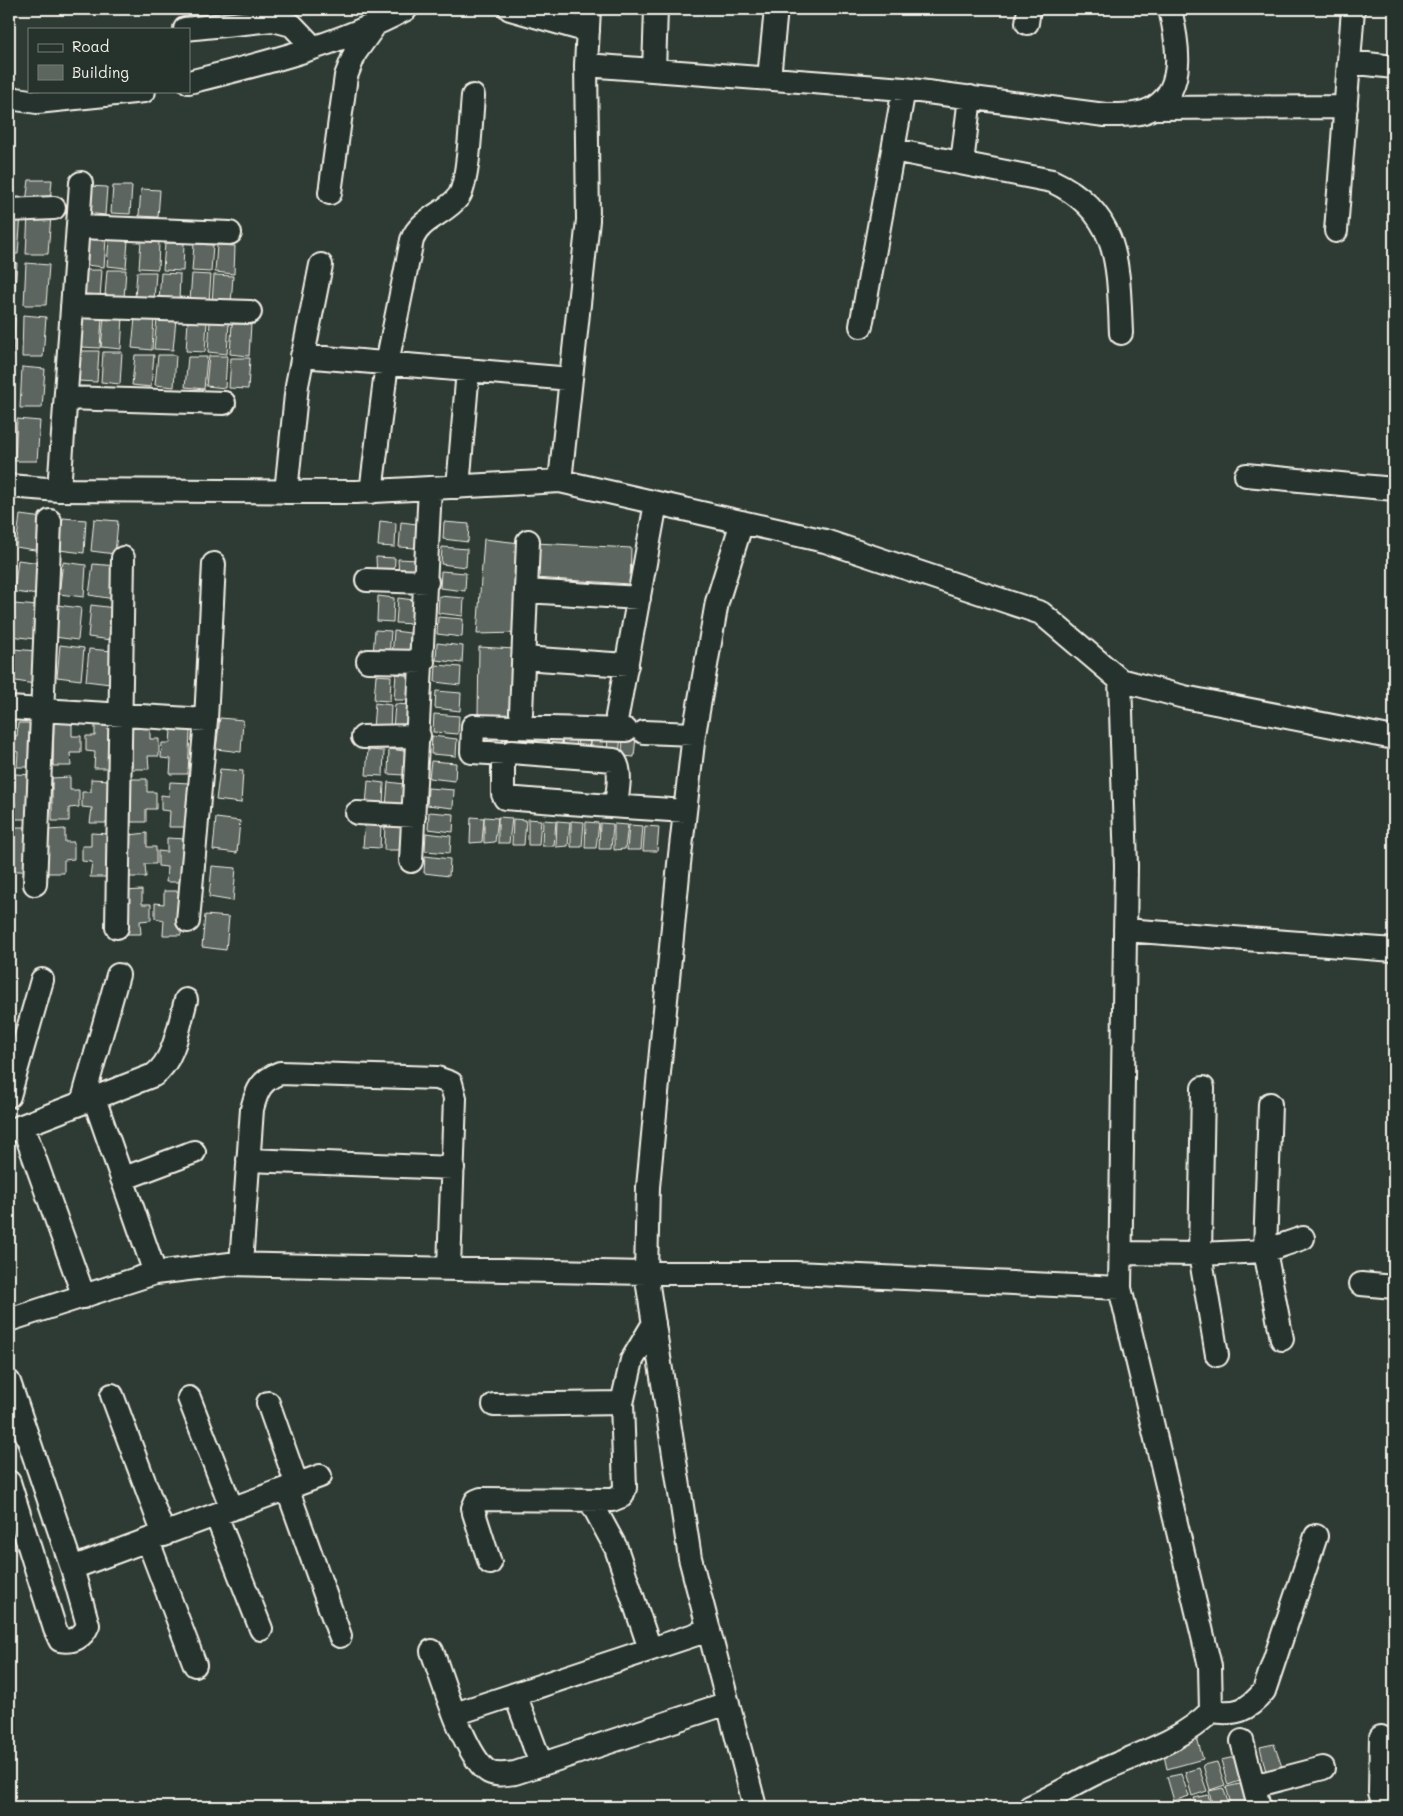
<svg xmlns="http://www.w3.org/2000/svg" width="1403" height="1816" font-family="Mali,sans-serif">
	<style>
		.building { fill: #5c655e; stroke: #f4f1e8 }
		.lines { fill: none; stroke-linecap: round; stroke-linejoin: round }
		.minor-casing { stroke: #f4f1e8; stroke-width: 26 }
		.minor { stroke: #26332d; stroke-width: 22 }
	</style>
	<rect width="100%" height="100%" fill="#2e3b34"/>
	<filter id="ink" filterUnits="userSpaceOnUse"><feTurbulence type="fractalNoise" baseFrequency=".02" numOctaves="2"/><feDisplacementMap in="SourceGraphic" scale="10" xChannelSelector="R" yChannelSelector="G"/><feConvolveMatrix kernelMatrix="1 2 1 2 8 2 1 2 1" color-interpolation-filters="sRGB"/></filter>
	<g filter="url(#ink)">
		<path class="building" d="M29 180H52L50 202H26Z
			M88 186 107 187 105 215 86 213Z
			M113 186H132L130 214 111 213Z
			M141 189 160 190 158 217 139 216Z
			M9 214H21L18 254H9Z
			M28 214 51 215 48 254H26Z
			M87 238 106 239 104 267 85 265Z
			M109 239 128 240 126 268 107 266Z
			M141 241 159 242 158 269 139 268Z
			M165 243H184L183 271 163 270Z
			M194 244 213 245 211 272 192 271Z
			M217 245 235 246 234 274 215 272Z
			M9 262 17 263 14 302H9Z
			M26 263 49 265 46 305H24Z
			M83 270H102L100 298 81 296Z
			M107 270H126L124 298 105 296Z
			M137 272H156L154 300 135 298Z
			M161 273 180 274 179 301 159 300Z
			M192 274 211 275 209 302 190 301Z
			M214 275 233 276 231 304 212 302Z
			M23 315 46 317 43 357H22Z
			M9 317 15 318 13 358H9Z
			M83 317H102L100 348 81 347Z
			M104 317H123L121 349 101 347Z
			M135 318H154L152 350 132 348Z
			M157 319H176L173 350 154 349Z
			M188 321H207L205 352 186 351Z
			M210 322H229L227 354 208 352Z
			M232 324H251L249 356 230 354Z
			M81 351H99L97 382 78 381Z
			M103 352H122L120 384 101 382Z
			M135 355H154L151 387 132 385Z
			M158 355H176L174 387 155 385Z
			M209 356H227L225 388 206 386Z
			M188 357H207L204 389 185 387Z
			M231 358H250L248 389 229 388Z
			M22 367 45 369 42 408H20Z
			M9 368H12L9 408Z
			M17 419 40 421 37 461H15Z
			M20 515 43 518 41 551 16 547Z
			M63 518 86 520 84 553 59 550Z
			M94 519 118 521 115 554 91 551Z
			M380 521 396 523 395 547 378 546Z
			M401 522 417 524 416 548 399 547Z
			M444 522 469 524 468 542 443 539Z
			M484 539 520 543 518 633 477 634Z
			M536 543 631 548 630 584 534 578Z
			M442 547 467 549 466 567 441 564Z
			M376 557 395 558 394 578 377 577Z
			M398 559 418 560 416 580 399 579Z
			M18 560 41 563 39 595 14 592Z
			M63 562 86 565 84 597 59 594Z
			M93 564 117 566 114 599 89 595Z
			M441 571 466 573 465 591 440 588Z
			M378 596 394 598 393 622 377 621Z
			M439 596 464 598 463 616 438 613Z
			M398 598 414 600 413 624 396 623Z
			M14 604 38 606 35 639 11 636Z
			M57 605 81 608 78 640 54 637Z
			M91 605 115 608 112 640 88 637Z
			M438 617 463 619 462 637 437 634Z
			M375 630 391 631 389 656 373 655Z
			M394 631 410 633 409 658 392 657Z
			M437 643 463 646 462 663 436 660Z
			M60 645 84 648 81 680 57 677Z
			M479 647 515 649 514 720 478 716Z
			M13 649 37 651 34 684 10 680Z
			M89 649 113 651 110 684 86 681Z
			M436 665 461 667 460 685 435 682Z
			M396 674 412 676 411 700H394Z
			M376 675 391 676 390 701 374 700Z
			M436 691 461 693 460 711 435 708Z
			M375 703 391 705 390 730 373 728Z
			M395 704 410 705 409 730 393 729Z
			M434 714 459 716 458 734 433 732Z
			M220 718 243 720 241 752 216 749Z
			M18 723H37L35 767H17L18 752 9 750V736H17Z
			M54 723H72V736H81V753H70L71 766H53Z
			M95 723 114 724 112 768H94L95 752 86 751V736H95Z
			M150 725V739H159V756H148L149 769H132V726Z
			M171 730 190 731 188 774H170L171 759 161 758 162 743H170Z
			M492 730H504L503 750 491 749Z
			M506 730H519L518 750 505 749Z
			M535 730H548L547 751 534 750Z
			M520 731H533L532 752 519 750Z
			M549 731H562L561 752 548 751Z
			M563 734H576L575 754 562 753Z
			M578 734H590L589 755 577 753Z
			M592 734H604L603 755 590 754Z
			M608 735H621L619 756 607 754Z
			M432 736 457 739 456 756 431 754Z
			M623 736H636L634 757 622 756Z
			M389 749 405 751 404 775 388 774Z
			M368 750 384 751 383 776 366 775Z
			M431 761 456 763 455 781 429 778Z
			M220 769 243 771 241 803 216 800Z
			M15 774 34 775 32 819H14L15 803H9V787L15 788Z
			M70 777V790H79V807L69 808V821H52V778Z
			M91 779 110 780 108 823H90L92 808 82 807V792H91Z
			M129 779H147V792H156V809H146V822H129Z
			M368 781 384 783 383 807 366 806Z
			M170 782 189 783 187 827H169L170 811 161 810V795L169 796Z
			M388 782 404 784 403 808 386 807Z
			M428 788 454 790 453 808 427 805Z
			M429 812 454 814 453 832 428 829Z
			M471 817 484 818 482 842 470 843Z
			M484 817 498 818 495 842 484 843Z
			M498 817 512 818 509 843H498Z
			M216 818 240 821 237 853 213 850Z
			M513 819 526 820 524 845H512Z
			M528 819 541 820 539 845H528Z
			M543 820 556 821 554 846H542Z
			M557 821 570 822 568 846 556 847Z
			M571 821 584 822 582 847H571Z
			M365 822 381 824 380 848 363 847Z
			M586 822 599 823 596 848H585Z
			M600 823 613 824 611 849H599Z
			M385 824 402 826 400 850H384Z
			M614 824 628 825 625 849 614 850Z
			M629 825 643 826 641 850H627Z
			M645 826 659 827 657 851H643Z
			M12 827H31L29 871H11L13 856 9 855V840H12Z
			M65 829V842H74V859L64 860V873H47V830Z
			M91 833 110 834 108 877H90L92 862 82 861V846H91Z
			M147 833V847H156V864H145L146 877H128L129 835Z
			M426 833 451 836 450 853 425 851Z
			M167 838 186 839 184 882H166L167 867 158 866V851L167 852Z
			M425 856 450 859 449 876 424 873Z
			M212 866 236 868 233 901 209 897Z
			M142 890V904H151V920L140 921 141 934H123L124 891Z
			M164 891H183L181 935H163L164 920 155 918V903L164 904Z
			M205 915 229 917 226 950 202 947Z
			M1196 1734 1203 1759 1167 1769 1162 1747Z
			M1274 1744 1282 1767 1266 1772 1260 1747Z
			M1235 1757 1243 1780 1228 1785 1221 1760Z
			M1217 1762 1225 1785 1210 1790 1203 1765Z
			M1199 1768 1207 1791 1192 1796 1185 1772Z
			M1181 1774 1189 1796 1174 1801 1167 1777Z
			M1240 1784 1248 1807H1232L1226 1787Z
			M1223 1788 1230 1807H1213L1209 1791Z
			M1208 1795 1212 1807H1197L1194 1798Z
			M1192 1800 1194 1807H1179L1178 1803Z"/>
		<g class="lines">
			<defs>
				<path id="minor" d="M510 9 588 31
					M1027 23 1029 9
					M185 29 273 20 292 25 313 47
					M1349 62 1394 67
					M586 65 904 89 1105 115C1121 115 1141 116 1155 107 1187 87 1177 39 1170 9
					M654 70 656 9
					M769 78 776 9
					M189 82C262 64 339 45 406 9
					M9 98 37 102 144 91
					M1155 108 1346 107
					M893 150 1052 181C1121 213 1118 266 1121 333
					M962 163 970 97
					M330 193 346 76 355 53 375 25
					M9 210 54 208
					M79 227 230 233
					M1336 231 1353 9
					M72 306 250 312
					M861 326 904 89
					M302 356 571 379
					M66 398 224 403
					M1246 475 1394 489
					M560 481 588 220 586 65 589 9
					M9 486 59 490 356 492 560 481 825 541 1041 613 1120 680 1184 697 1394 738
					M458 487 468 370
					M59 490 81 183
					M286 492 297 385 321 265
					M371 492 387 363 412 240C420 218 446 214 459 196 469 181 471 117 473 96
					M742 522 717 602 694 734 679 864 648 1187 646 1273 690 1558 755 1807
					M367 580 427 582
					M526 591 639 598
					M523 658 627 665
					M368 661 423 662
					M9 708 206 720
					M521 713 528 541
					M617 716 656 503
					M644 732 694 734
					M363 737 419 736
					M505 754 472 752 473 726 626 730
					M616 806C617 793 623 770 614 760L511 752 503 758V794L505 798C565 803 625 807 685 811
					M357 813 414 816
					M411 861 430 488
					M35 884 50 521
					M188 921 206 720 214 564
					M117 927 123 558
					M1125 930 1394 950
					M1203 1088 1200 1254 1217 1355
					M9 1096 42 980
					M94 1098 155 1273
					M82 1103 118 975
					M1270 1104 1265 1251 1282 1339
					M23 1126 84 1297
					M9 1131 154 1075C175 1060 179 1024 186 1000
					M248 1160 453 1168
					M122 1179 194 1152
					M1121 1253 1200 1254 1265 1251 1303 1238
					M241 1264 252 1109C257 1090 261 1080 280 1073L437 1078 451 1083 455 1098 449 1267
					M1361 1284 1394 1287
					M9 1320 155 1273 230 1264 646 1273H795L1120 1288 1126 866 1120 680
					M9 1382 72 1568 88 1625C83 1637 73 1643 60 1640L55 1629 9 1482
					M112 1395 164 1535
					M189 1398 232 1509
					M268 1403 297 1485
					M494 1405 622 1403
					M287 1488 340 1636
					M590 1500 616 1548 650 1649
					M216 1515 261 1629
					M148 1541 195 1665
					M490 1563 474 1513 473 1508 476 1501 481 1499 612 1500 622 1496 625 1488 622 1403 632 1360 654 1323
					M72 1568 320 1476
					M432 1651C442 1678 465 1758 489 1772 497 1776 506 1774 515 1773L728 1703
					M515 1694 541 1764
					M1211 1711C1236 1715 1248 1711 1264 1691L1316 1536
					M455 1714 709 1630
					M1381 1737 1380 1792 1382 1799 1392 1807
					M1242 1741 1259 1807
					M1254 1786 1323 1768
					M1030 1807C1052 1797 1072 1785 1094 1774 1134 1755 1180 1743 1211 1711L1210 1666 1120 1288"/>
			</defs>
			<use href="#minor" class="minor-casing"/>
			<use href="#minor" class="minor"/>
		</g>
	</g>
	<rect width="1403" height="1816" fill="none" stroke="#26332d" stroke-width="30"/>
	<rect x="15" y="15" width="1373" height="1786" fill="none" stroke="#f4f1e8" stroke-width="2" filter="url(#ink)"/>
	<rect x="28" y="28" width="162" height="65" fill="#26332d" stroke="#787f78"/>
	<rect x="38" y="44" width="25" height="8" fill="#26332d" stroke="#787f78"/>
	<text x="72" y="52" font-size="15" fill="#f4f1e8">Road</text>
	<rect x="38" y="65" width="25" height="15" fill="#5c655e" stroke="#787f78"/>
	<text x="72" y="78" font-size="15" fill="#f4f1e8">Building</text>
</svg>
